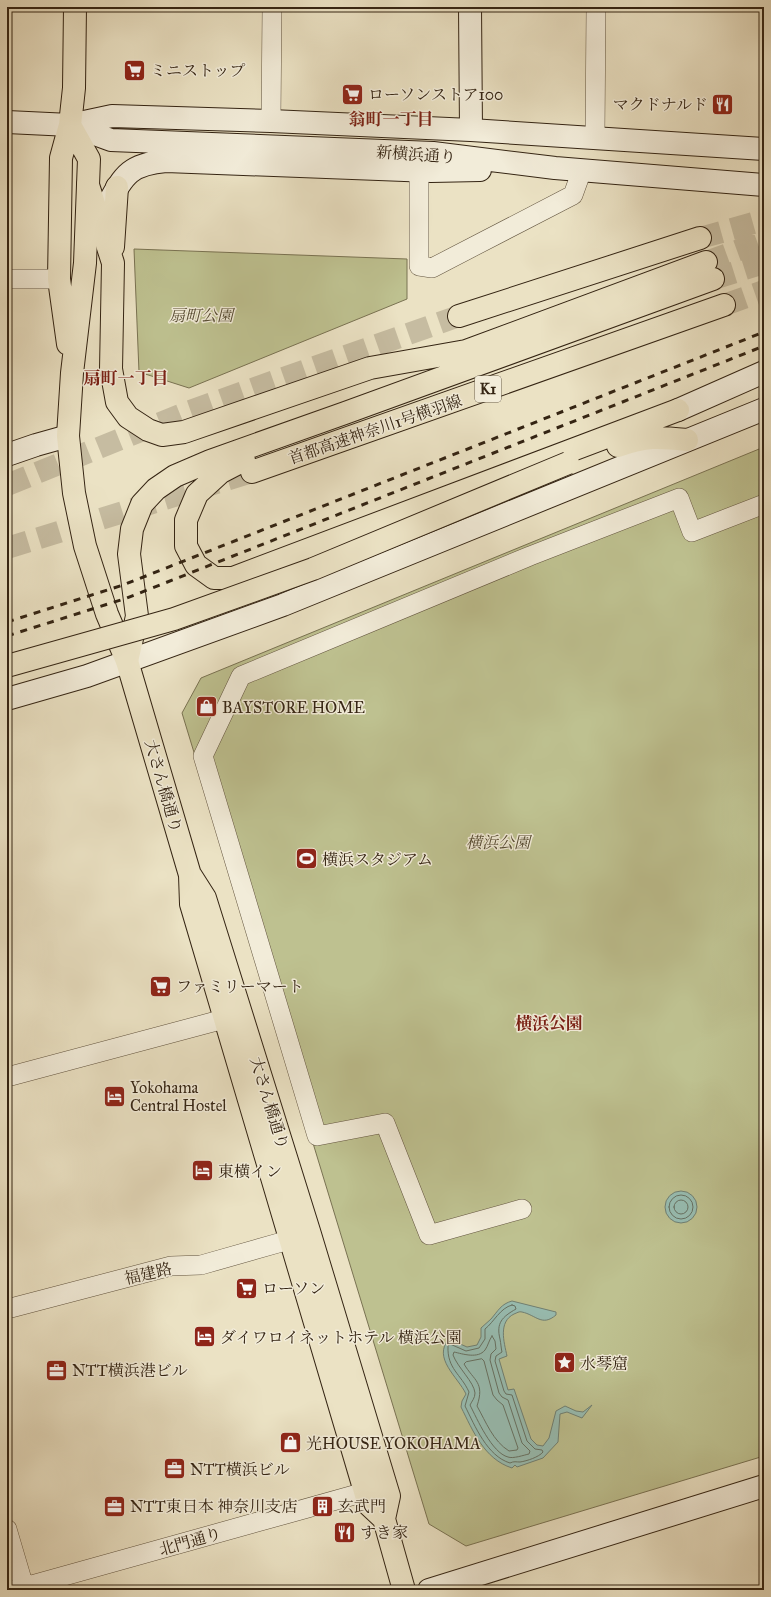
<svg xmlns="http://www.w3.org/2000/svg" width="771" height="1597" font-family="'IM FELL Great Primer','Noto Serif JP',serif">
	<style>
		.green { fill: #bec190; stroke: #797252 }
		.water { fill: #98beb3; stroke: #708073 }
		.lines { fill: none; stroke-linecap: round; stroke-linejoin: round }
		.shore { stroke: #667163; stroke-width: 1 }
		.highway-tunnel { stroke: #c6bca1; stroke-width: 22; stroke-dasharray: 22 11; stroke-linecap: butt }
		.street-casing { stroke: #62543f; stroke-width: 20 }
		.secondary-casing { stroke: #342413; stroke-width: 24 }
		.primary-casing { stroke: #342413; stroke-width: 24 }
		.highway-casing { stroke: #342413; stroke-width: 24 }
		.street { stroke: #f2ecd9; stroke-width: 19 }
		.secondary { stroke: #f2ecd9; stroke-width: 22 }
		.primary { stroke: #ebe2c4; stroke-width: 22 }
		.highway { stroke: #ebe2c4; stroke-width: 22 }
		.rail { stroke: #342413; stroke-width: 3; stroke-dasharray: 7 7; stroke-linecap: butt }
		.highway-bridge-casing { stroke: #342413; stroke-width: 24; stroke-linecap: butt }
		.highway-bridge { stroke: #ebe2c4; stroke-width: 22 }
		.labels { text-anchor: middle; stroke-width: 3; stroke-linejoin: round; paint-order: stroke }
		.shield { fill: #f2ecd9; stroke: #6d604e; stroke-width: 1 }
		.shield-label { font-size: 15px; font-weight: bold; fill: #342413 }
		.poi-label { font-size: 16px; fill: #342413; stroke: #f2ecd9; text-anchor: start }
		.street-label { font-size: 16px; fill: #342413; stroke: #f2ecd9 }
		.park-label { font-size: 16px; font-style: italic; fill: #564b32; stroke: #f2ecd9 }
		.neighbourhood-label { font-size: 17px; font-weight: bold; fill: #7a1f14; stroke: #f2ecd9 }
	</style>
	<rect width="100%" height="100%" fill="#ebe2c4"/>
	<filter id="stains"><feTurbulence type="fractalNoise" baseFrequency=".005" numOctaves="4"/><feColorMatrix values="0 0 0 0 .2 0 0 0 0 .09 0 0 0 0 .02 0 0 0 .5 -.17"/></filter>
	<radialGradient id="worn" r=".72"><stop offset=".6" stop-color="#630" stop-opacity="0"/><stop offset="1" stop-color="#630" stop-opacity=".3"/></radialGradient>
	<path class="green" d="M134 249 407 259V299L189 388 139 372Z
		M764 447V1456L466 1546 429 1524 182 713 201 678Z"/>
	<path class="water" d="M665 1207a16 16 0 1 1 32 0a16 16 0 1 1-32 0Z
		M512 1301 556 1312V1315C542 1327 536 1315 522 1312 519 1311 517 1313 514 1314 498 1322 504 1342 507 1356L499 1359 508 1390 514 1389 531 1439 537 1445 543 1446 549 1438 556 1411 565 1406 576 1411 583 1412 592 1405 582 1418 567 1412 560 1414 558 1442 543 1458 517 1467 515 1465 512 1468C484 1459 473 1431 461 1407L462 1401 466 1394C458 1377 432 1358 449 1339L467 1347 477 1345 481 1337V1328C484 1325 488 1322 491 1319 498 1311 501 1304 512 1301Z"/>
	<g class="lines">
		<path class="shore" d="M669 1207a12 12 0 1 1 24 0a12 12 0 1 1-24 0Z
			M674 1207a7 7 0 1 1 14 0a7 7 0 1 1-14 0Z
			M512 1305 515 1306 516 1309C502 1317 496 1323 500 1339 501 1344 501 1348 502 1352L496 1356 495 1361 504 1391 506 1394 512 1395 527 1441 535 1449 542 1450 543 1452C539 1457 527 1461 520 1462 516 1462 514 1461 510 1463 487 1456 475 1426 465 1406L469 1392C461 1374 447 1369 448 1346L450 1344 466 1351 479 1348 485 1339V1329C494 1322 500 1308 512 1305Z
			M492 1336 495 1341 496 1349 491 1354 490 1360 499 1393 502 1397 508 1400 522 1443 530 1451 529 1454C524 1455 513 1459 508 1457 492 1453 477 1419 470 1405 472 1401 475 1398 475 1393 474 1382 458 1368 453 1355L454 1352C463 1354 478 1359 485 1350 488 1346 489 1340 492 1336Z
			M482 1359 484 1361 493 1395 497 1400 503 1405 518 1448 517 1450 509 1451C493 1441 486 1422 477 1406 485 1382 474 1381 464 1364L466 1362Z"/>
		<path class="highway-tunnel" d="M700 238 764 220
			M706 262 764 241
			M713 279 764 263
			M724 305 764 291
			M7 485 190 411 459 316
			M7 548 252 472"/>
		<defs>
			<path id="street" d="M271 121 272 7
				M595 138 596 7
				M419 171V266L432 268 573 195 582 170
				M7 279H59
				M7 1077 224 1019
				M522 1209 429 1235 385 1123 317 1136 203 756 241 676 530 556 679 498 692 532 764 504
				M7 1309 171 1266 201 1265 289 1240
				M7 1529 25 1590
				M14 1590 365 1492"/>
			<path id="secondary" d="M470 7 471 130
				M7 122 70 125 112 116 271 121 471 130 764 149
				M70 125 111 140 433 153 555 168 764 185
				M108 204C124 174 131 164 166 161L431 171 480 170
				M678 410 764 372
				M7 455 36 445 68 436
				M7 699 87 676 283 605 764 409
				M429 1590 764 1486"/>
			<path id="primary" d="M70 125 89 159 85 263 72 373 68 436 74 493 85 546 107 614 127 661 190 875 191 904 369 1505 384 1519
				M68 344 59 279 61 158 70 125 74 88 75 7
				M191 876 205 898 309 1231 389 1496 384 1519 404 1590"/>
			<path id="highway" d="M88 185 113 263 111 369 117 402 128 417 148 430 162 435 184 432 370 368 466 351 706 262
				M113 247 117 187
				M459 316 700 238
				M618 446C646 436 658 437 687 440
				M244 460 221 472 197 494 186 520V546L196 565 214 578H233L678 410
				M252 472 724 305
				M127 661 137 616 129 554 132 529 142 504 156 489 175 476 210 461 345 413 713 279"/>
		</defs>
		<use href="#street" class="street-casing"/>
		<use href="#secondary" class="secondary-casing"/>
		<use href="#primary" class="primary-casing"/>
		<use href="#highway" class="highway-casing"/>
		<use href="#street" class="street"/>
		<use href="#secondary" class="secondary"/>
		<use href="#primary" class="primary"/>
		<use href="#highway" class="highway"/>
		<path class="rail" d="M7 622 123 585 764 332
			M7 636 127 598 764 346"/>
		<defs>
			<path id="highway-bridge" d="M7 666 174 619 313 569 568 463"/>
		</defs>
		<use href="#highway-bridge" class="highway-bridge-casing"/>
		<use href="#highway-bridge" class="highway-bridge"/>
	</g>
	<defs>
		<symbol id="supermarket-square" viewBox="-11 -11 22 22"><rect x="-9" y="-9" width="18" height="18" rx="4" fill="#8f2418" stroke="#f2ecd9"/><path d="M-6-5.5h2.5l.6 2H6L4.5 2H-2.5L-4.4-4H-6ZM-1.5 3.2a1.3 1.3 0 1 0 .1 0ZM3 3.2a1.3 1.3 0 1 0 .1 0Z" fill="#fff"/></symbol>
		<symbol id="restaurant-square" viewBox="-11 -11 22 22"><rect x="-9" y="-9" width="18" height="18" rx="4" fill="#8f2418" stroke="#f2ecd9"/><path d="M-5-6h1v4h1v-4h1v4h1v-4h1v5L-1.5 .5V6h-2V.5L-5-1ZM5-6V6H3V1.5H1.5Q1.5-4 5-6Z" fill="#fff"/></symbol>
		<symbol id="shop-square" viewBox="-11 -11 22 22"><rect x="-9" y="-9" width="18" height="18" rx="4" fill="#8f2418" stroke="#f2ecd9"/><path d="M-5-2.5h2.3a2.7 3.5 0 0 1 5.4 0H5L5.5 6h-11ZM-1.5-2.5h3a1.5 2.3 0 0 0-3 0Z" fill="#fff"/></symbol>
		<symbol id="stadium-square" viewBox="-11 -11 22 22"><rect x="-9" y="-9" width="18" height="18" rx="4" fill="#8f2418" stroke="#f2ecd9"/><path d="M0-5a6.5 5 0 1 0 0 10a6.5 5 0 1 0 0-10ZM-3.5-1.8h7v3.6h-7Z" fill="#fff"/></symbol>
		<symbol id="hotel-square" viewBox="-11 -11 22 22"><rect x="-9" y="-9" width="18" height="18" rx="4" fill="#8f2418" stroke="#f2ecd9"/><path d="M-6-4.5h1.5V1H6V5H4.5V3h-9V5H-6ZM-4 0a1.8 1.8 0 1 1 3.6 0ZM.5 0V-2.5h3Q6-2.5 6 0Z" fill="#fff"/></symbol>
		<symbol id="sight-square" viewBox="-11 -11 22 22"><rect x="-9" y="-9" width="18" height="18" rx="4" fill="#8f2418" stroke="#f2ecd9"/><path d="M0-6L1.8-2.2L6-1.7L2.9 1.2L3.7 5.4L0 3.3L-3.7 5.4L-2.9 1.2L-6-1.7L-1.8-2.2Z" fill="#fff"/></symbol>
		<symbol id="office-square" viewBox="-11 -11 22 22"><rect x="-9" y="-9" width="18" height="18" rx="4" fill="#8f2418" stroke="#f2ecd9"/><path d="M-6-3h4V-5.5h4V-3h4V5H-6ZM-1-4.5V-3h2v-1.5ZM-6 0V1H6V0Z" fill="#fff"/></symbol>
		<symbol id="building-square" viewBox="-11 -11 22 22"><rect x="-9" y="-9" width="18" height="18" rx="4" fill="#8f2418" stroke="#f2ecd9"/><path d="M-4-6H4V6H1V3H-1V6H-4ZM-2.5-4.3h1.7v1.8h-1.7ZM.8-4.3h1.7v1.8H.8ZM-2.5-1h1.7V.8h-1.7ZM.8-1h1.7V.8H.8Z" fill="#fff"/></symbol>
	</defs>
	<g fill-rule="evenodd">
		<use href="#supermarket-square" x="122" y="58" width="25" height="25"/>
		<use href="#supermarket-square" x="340" y="82" width="25" height="25"/>
		<use href="#restaurant-square" x="710" y="92" width="25" height="25"/>
		<use href="#shop-square" x="194" y="694" width="25" height="25"/>
		<use href="#stadium-square" x="294" y="846" width="25" height="25"/>
		<use href="#supermarket-square" x="148" y="974" width="25" height="25"/>
		<use href="#hotel-square" x="102" y="1084" width="25" height="25"/>
		<use href="#hotel-square" x="190" y="1158" width="25" height="25"/>
		<use href="#supermarket-square" x="234" y="1276" width="25" height="25"/>
		<use href="#hotel-square" x="192" y="1324" width="25" height="25"/>
		<use href="#sight-square" x="552" y="1350" width="25" height="25"/>
		<use href="#office-square" x="44" y="1358" width="25" height="25"/>
		<use href="#shop-square" x="278" y="1430" width="25" height="25"/>
		<use href="#office-square" x="162" y="1456" width="25" height="25"/>
		<use href="#office-square" x="102" y="1494" width="25" height="25"/>
		<use href="#building-square" x="310" y="1494" width="25" height="25"/>
		<use href="#restaurant-square" x="332" y="1520" width="25" height="25"/>
	</g>
	<g class="labels">
		<rect class="shield" x="475" y="376" width="26" height="26" rx="3"/>
		<g class="shield-label">
			<text x="488" y="394">K1</text>
		</g>
		<g class="poi-label">
			<text x="150" y="76">ミニストップ</text>
			<text x="368" y="100">ローソンストア100</text>
			<text x="708" y="110" text-anchor="end">マクドナルド</text>
			<text x="222" y="713">BAYSTORE HOME</text>
			<text x="322" y="865">横浜スタジアム</text>
			<text x="176" y="992">ファミリーマート</text>
			<text x="130" y="1093">Yokohama<tspan x="130" dy="18">Central Hostel</tspan></text>
			<text x="218" y="1177">東横イン</text>
			<text x="262" y="1294">ローソン</text>
			<text x="220" y="1343">ダイワロイネットホテル 横浜公園</text>
			<text x="580" y="1369">水琴窟</text>
			<text x="72" y="1376">NTT横浜港ビル</text>
			<text x="306" y="1449">光HOUSE YOKOHAMA</text>
			<text x="190" y="1475">NTT横浜ビル</text>
			<text x="130" y="1512">NTT東日本 神奈川支店</text>
			<text x="338" y="1512">玄武門</text>
			<text x="360" y="1538">すき家</text>
		</g>
		<g class="street-label">
			<text transform="translate(416 154) rotate(4)" y="6">新横浜通り</text>
			<text transform="translate(375 429) rotate(-19)" y="6">首都高速神奈川1号横羽線</text>
			<text transform="translate(164 786) rotate(74)" y="6">大さん橋通り</text>
			<text transform="translate(270 1103) rotate(73)" y="6">大さん橋通り</text>
			<text transform="translate(148 1273) rotate(-13)" y="6">福建路</text>
			<text transform="translate(190 1541) rotate(-16)" y="6">北門通り</text>
		</g>
		<g class="park-label">
			<text x="201" y="321">扇町公園</text>
			<text x="498" y="848">横浜公園</text>
		</g>
		<g class="neighbourhood-label">
			<text x="391" y="125">翁町一丁目</text>
			<text x="126" y="384">扇町一丁目</text>
			<text x="549" y="1029">横浜公園</text>
		</g>
	</g>
	<rect width="771" height="1597" fill="none" stroke="#ebe2c4" stroke-width="24"/>
	<rect x="8" y="8" width="755" height="1581" fill="none" stroke="#342413" stroke-width="2"/>
	<rect x="12" y="12" width="747" height="1573" fill="none" stroke="#342413"/>
	<rect width="100%" height="100%" filter="url(#stains)"/>
	<rect width="100%" height="100%" fill="url(#worn)"/>
</svg>
